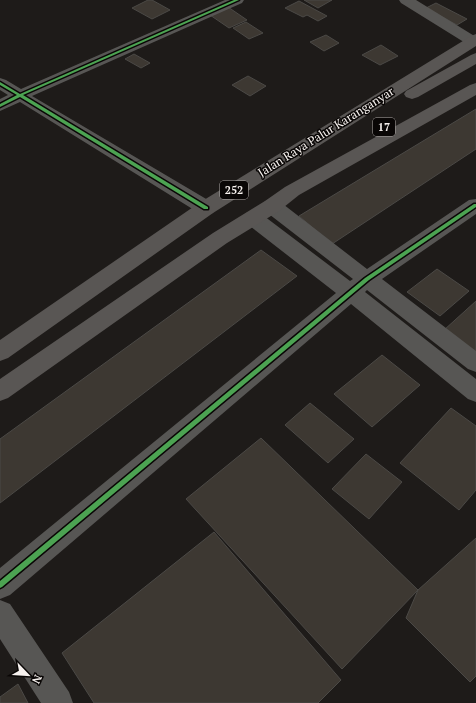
<svg xmlns="http://www.w3.org/2000/svg" width="476" height="703" font-family="'PT Serif',serif">
	<style>
		.building { fill: #3d3832; stroke: #4b4946 }
		.lines { fill: none; stroke-linecap: round; stroke-linejoin: round }
		.minor { fill: #575654; fill-rule: evenodd }
		.major { fill: #595654; fill-rule: evenodd }
		.cycleway-casing { stroke: #090605; stroke-width: 3 }
		.cycleway { fill: #4ca352; fill-rule: evenodd }
		.labels { text-anchor: middle; stroke-width: 3; stroke-linejoin: round; paint-order: stroke }
		.shield { fill: #090605; stroke: #afaaa8; stroke-width: 1 }
		.shield-label { font-size: 11px; font-weight: bold; fill: #f6f1ee }
		.street-label { font-size: 12px; fill: #f6f1ee; stroke: #090605 }
	</style>
	<rect width="100%" height="100%" fill="#1e1b19"/>
	<path class="building" d="M148 0H152L170 10 152 19 132 8Z
		M304 0H332L318 8Z
		M299 1 327 16 318 21 307 15 303 17 285 8Z
		M436 3 467 19 457 25 426 8Z
		M228 7 247 20 229 28 210 15Z
		M246 22 263 33 249 39 233 28Z
		M326 35 339 43 324 51 310 42Z
		M381 45 398 56 380 65 362 55Z
		M134 54 150 63 141 68 125 59Z
		M248 76 266 86 250 96 232 85Z
		M476 109V149L332 244 299 216Z
		M261 250 297 276 0 503V439Z
		M437 269 469 291 440 316 407 292Z
		M476 301V352L444 330Z
		M382 355 420 385 372 427 334 394Z
		M310 403 354 439 328 463 285 425Z
		M451 408 476 426V490L459 510 400 463Z
		M261 438 418 590 342 669 186 499Z
		M366 454 402 482 369 519 332 489Z
		M214 532 341 680 318 703H94L62 653Z
		M476 538V676L470 682 406 618 418 590Z
		M18 684 28 703H0V697Z"/>
	<g class="lines">
		<path class="minor" d="M225 0H244L242 3 32 96 213 203 215 208 213 213 206 215 199 213 20 102 0 111V99L8 95 0 90V78L6 80 21 89Z
			M399 0H416L476 37V45L467 44 401 3Z
			M476 199V214L382 279 476 351V372L468 369 367 290 365 292 476 379V402L468 399 351 304 10 595 0 599V568L336 293 246 223 243 218 246 213 253 211 260 213 350 281 353 279 265 211 263 206 265 201 272 200 279 201 367 269 469 200Z
			M0 600 10 604 69 692 73 703H41L0 639Z"/>
		<path class="major" d="M476 34V46L213 213 8 358 0 361V340L199 203 471 36Z
			M476 53V64L418 97 412 99 406 97 404 94 406 91 471 55Z
			M476 83V95L299 195 279 211 227 243 8 398 0 401V379L213 233 265 201 285 187 470 85Z"/>
		<defs>
			<path id="cycleway" d="M234 0H239L23 95 208 207V209H204L20 97 0 107V104L17 95 0 85V82L20 94Z
				M474 204H476V207L369 280 2 587 0 588V581L365 278Z"/>
		</defs>
		<use href="#cycleway" class="cycleway-casing"/>
		<use href="#cycleway" class="cycleway"/>
	</g>
	<g class="labels">
		<g class="shield">
			<rect x="373" y="118" width="22" height="18" rx="3"/>
			<rect x="220" y="181" width="28" height="18" rx="3"/>
		</g>
		<g class="shield-label">
			<text x="384" y="131">17</text>
			<text x="234" y="194">252</text>
		</g>
		<g class="street-label">
			<text transform="translate(326 132) rotate(-32)" y="4">Jalan Raya Palur Karanganyar</text>
		</g>
	</g>
	<g transform="translate(28 675) rotate(115)" stroke="#090605" stroke-width="3" paint-order="stroke">
	<path d="M0-3L7 15L0 10L-7 15Z" fill="#f6f1ee"/>
	<text y="-6" font-size="11" font-weight="bold" text-anchor="middle" fill="#f6f1ee">N</text>
	</g>
</svg>
